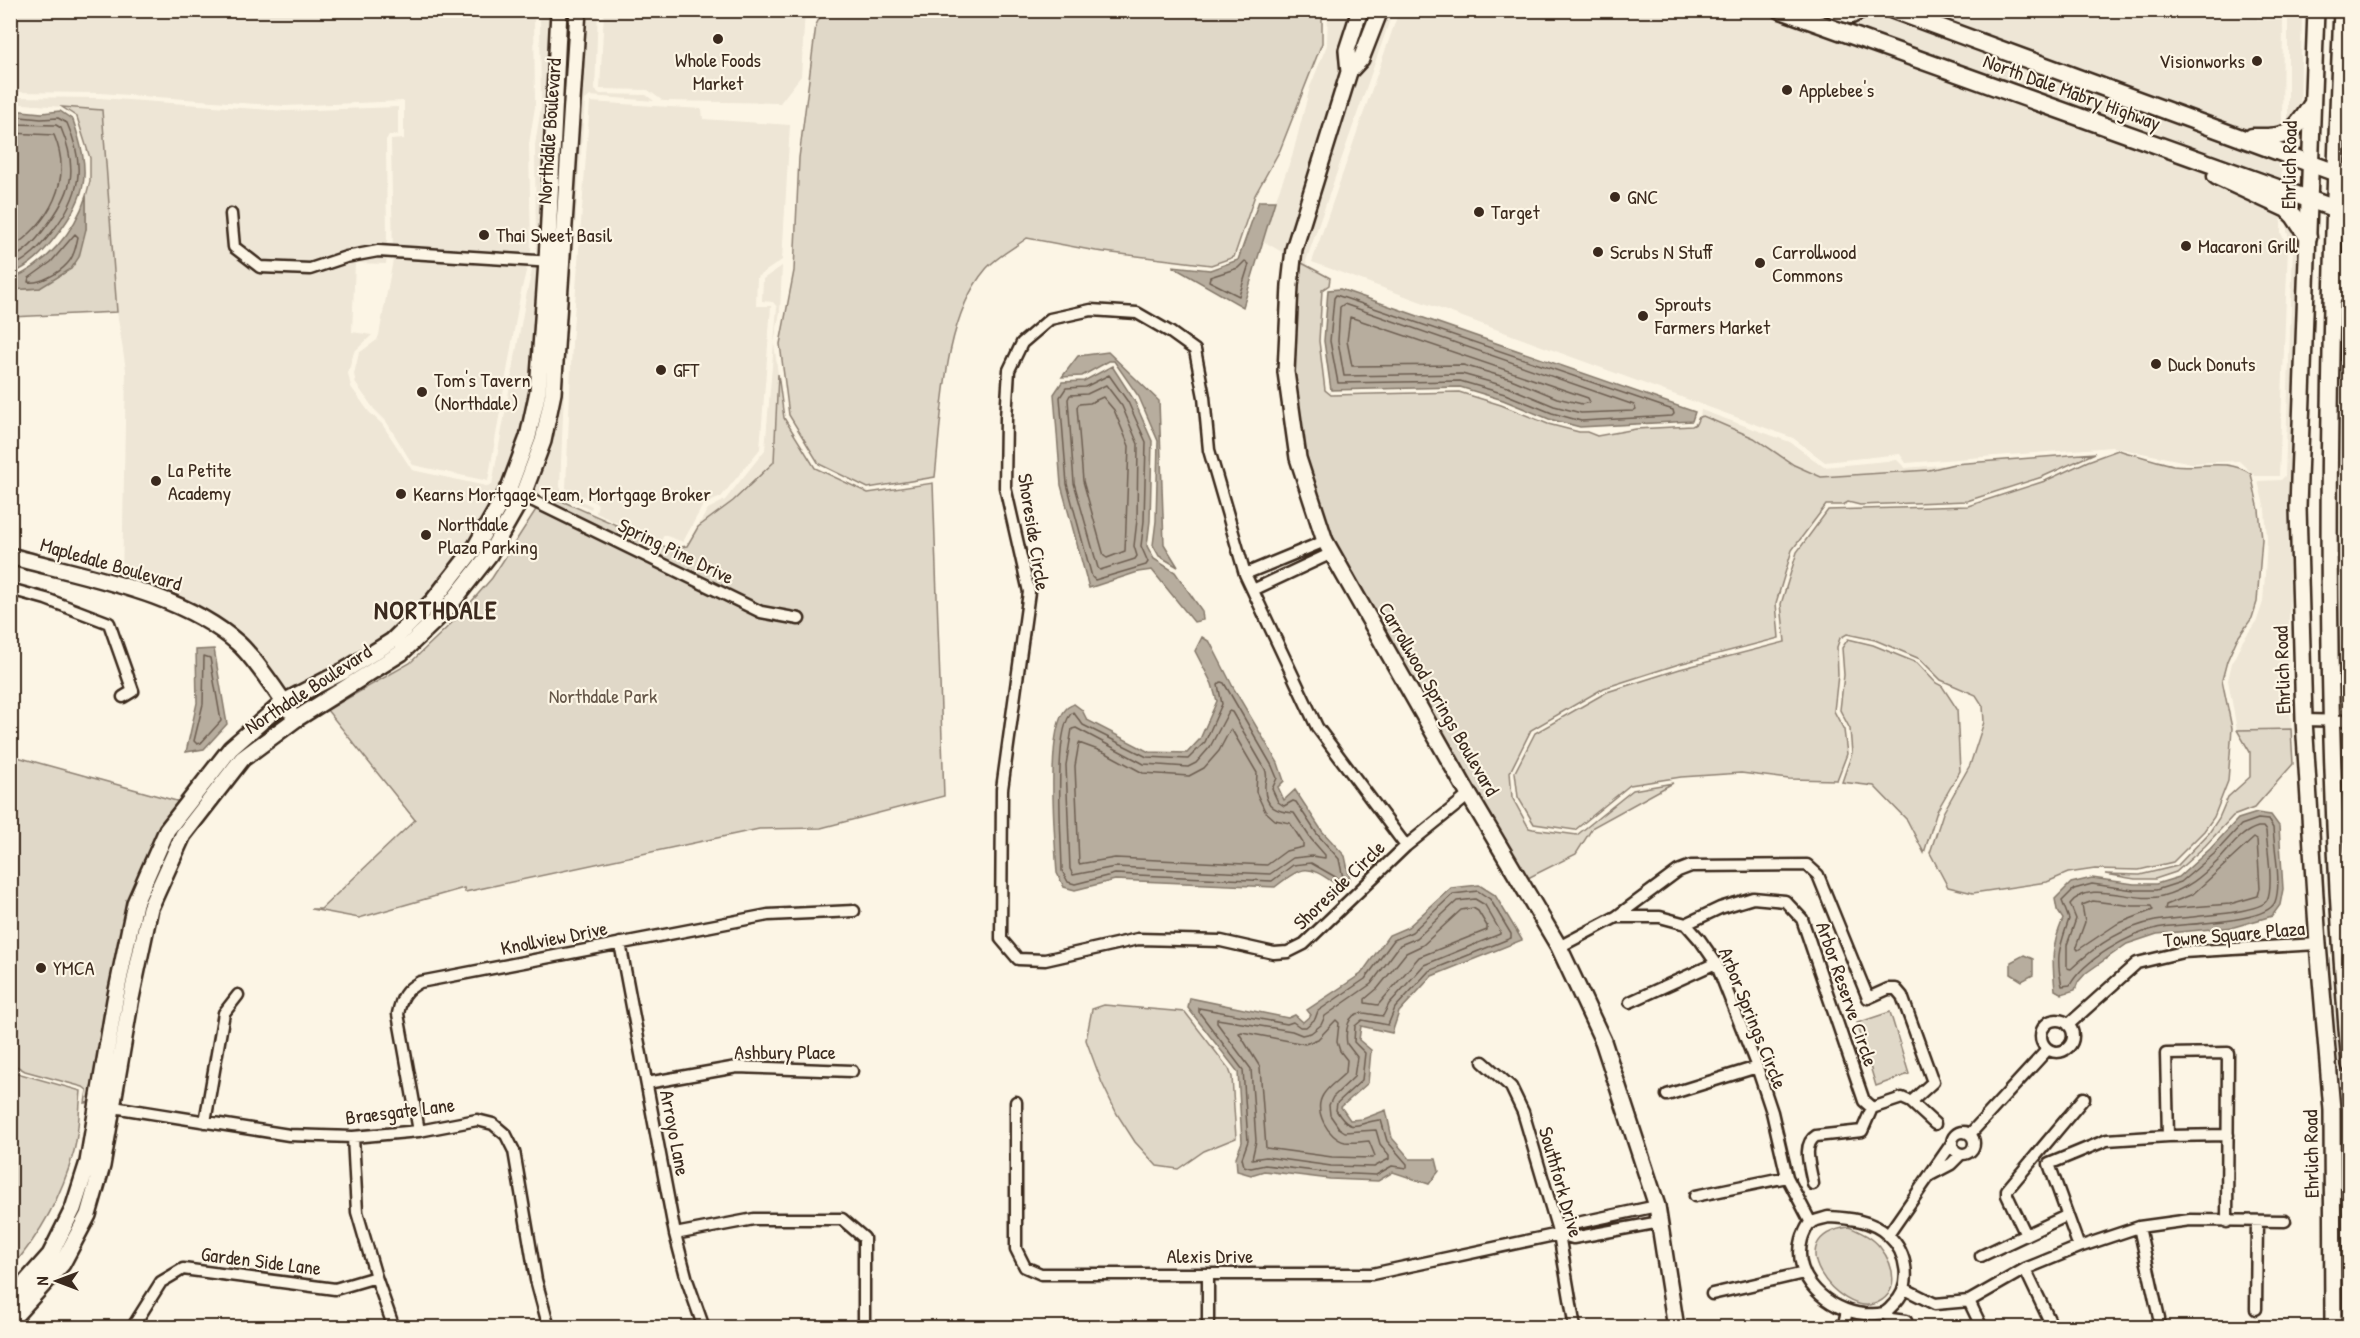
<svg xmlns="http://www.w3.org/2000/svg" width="2360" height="1338" font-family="'Patrick Hand',sans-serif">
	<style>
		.built { fill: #eee6d6 }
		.green { fill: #e0d8c8; stroke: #8e8173; stroke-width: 1.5 }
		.water { fill: #b7ad9e; stroke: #85796b; stroke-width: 1.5 }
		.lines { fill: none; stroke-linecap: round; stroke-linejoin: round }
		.shore { stroke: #6d5e51; stroke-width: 1.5 }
		.street-casing { stroke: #3b2a1e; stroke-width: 15 }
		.secondary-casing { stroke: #3b2a1e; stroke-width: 20 }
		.primary-casing { stroke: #3b2a1e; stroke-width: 21 }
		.street { stroke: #fcf5e5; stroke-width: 10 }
		.secondary { stroke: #fcf5e5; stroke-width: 15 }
		.primary { stroke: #fcf5e5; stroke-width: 16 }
		.poi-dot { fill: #3b2a1e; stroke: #fcf5e5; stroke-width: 2 }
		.labels { text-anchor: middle; stroke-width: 4.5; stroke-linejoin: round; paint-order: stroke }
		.poi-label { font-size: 20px; fill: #3b2a1e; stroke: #fcf5e5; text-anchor: start }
		.street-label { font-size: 20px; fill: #3b2a1e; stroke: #fcf5e5 }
		.park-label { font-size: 20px; fill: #645648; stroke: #fcf5e5 }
		.district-label { font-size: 26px; font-weight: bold; letter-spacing: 1.5px; fill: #3b2a1e; stroke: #fcf5e5 }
	</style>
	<rect width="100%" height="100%" fill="#fcf5e5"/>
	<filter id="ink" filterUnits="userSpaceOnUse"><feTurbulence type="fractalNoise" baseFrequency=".0167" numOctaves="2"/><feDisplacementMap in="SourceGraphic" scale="12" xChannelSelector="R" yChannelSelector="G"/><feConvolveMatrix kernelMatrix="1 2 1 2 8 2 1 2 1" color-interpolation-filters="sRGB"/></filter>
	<g filter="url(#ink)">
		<path class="built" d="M2256 10 2257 20H2283L2281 233 2288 247 2279 476H2255L2239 461 2192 463 2112 447 1906 463 1900 454 1825 462 1793 438 1312 262 1399 11Z
			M11 11H534L535 107 529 144 531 251 520 296 488 481 413 465 386 421 374 409 356 384 354 374 359 353 377 340 379 335 393 260 391 140 404 139V101L285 106 100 93 11 92Z
			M540 11H552L540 255H536L535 145 541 107Z
			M584 11H598L595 90 600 94 646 95 654 101 590 96 585 100 566 343 560 487 563 492 592 506 591 509 547 489 542 490 537 497 530 494 549 443Z
			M604 11H805L801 76 780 103 663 101 648 90 600 89Z
			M1328 11H1353L1339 73 1341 75 1302 197 1287 255 1263 241 1275 201 1292 157 1310 87 1327 45Z
			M1387 11H1393L1306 261 1308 266 1300 262 1301 250 1354 78 1370 58Z
			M2262 11H2302L2300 112 2296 118 2288 120V19L2283 15H2262Z
			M10 97 100 98 285 111 398 107V135H389L386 140 387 245 345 251 309 263 262 261 240 244 237 208H224L227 247 229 251 259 273 310 275 348 263 387 257 386 264 355 263 352 332 372 335 354 352 348 373 351 387 369 412 382 424 412 470 486 486 492 485 526 297 533 266 540 267 531 390 522 435 503 485 470 543 428 597 389 635 340 666 289 692 227 628 191 603 157 590 122 580 126 370 117 312 102 110 11 103Z
			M590 102 702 109 703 119 790 125 782 260 757 277 756 306H771L760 449 721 497 703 505 683 542 664 535 660 543 596 513 598 504 566 488 572 343Z
			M2287 217 2298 232 2288 658 2291 729 2237 730 2228 680 2232 663 2242 642 2257 620 2263 602 2265 575 2267 539 2265 509 2258 481 2281 480 2285 476 2293 247 2287 232Z
			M782 266 780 312 774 343 778 374 774 462 733 501 698 526 708 509 725 500 765 450 777 307 773 302 762 301 763 279Z
			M1701 410 1790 442 1824 467 1897 460 1905 468 1954 464 1929 470 1821 477 1794 465 1754 438 1700 416Z"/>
		<path class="green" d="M823 11H1322V43L1280 150 1255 195 1234 257 1211 265 1096 251 1027 238C1014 248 996 257 986 269 943 319 942 414 935 477L868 488 819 464 789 415 780 344 794 271 799 158 816 25Z
			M62 107 102 110 117 312 11 317 10 290 40 288 86 229V196L90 181V158L77 117Z
			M1300 262 1330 278 1329 285 1322 290 1319 341 1325 390 1331 395 1459 392 1501 405 1548 424 1579 432H1587L1597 436 1636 429 1692 426 1696 424 1699 417 1703 416 1754 438 1794 465 1821 477 1929 470 1954 464 2095 453 2042 477 1967 501 1860 505 1848 502 1843 505H1826L1792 550 1776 603 1779 638 1679 664 1604 688 1531 730 1510 772 1512 797 1529 828 1533 829 1577 835 1633 790 1673 783 1593 827 1576 854 1526 879 1475 792 1332 538 1305 457 1293 372 1296 286Z
			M778 374 784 418 815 468 868 493 933 483 944 796 821 828 759 829 465 892 464 888 359 918 311 909H321L415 820 327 710 410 663 458 617 492 578 546 494 668 548 673 544 681 547 687 546 698 527 733 501 774 462Z
			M2118 450C2136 455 2155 461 2173 465 2200 469 2226 457 2251 474L2259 510 2262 539 2257 602 2252 618 2237 639 2227 661 2222 680 2232 728 2228 781 2214 817 2204 831 2173 862 2139 870 2095 869 2068 873 2047 882 1973 893 1948 887 1930 853 1943 813 1970 765 1984 722 1983 706 1976 695 1941 680 1920 659 1875 640 1847 634 1840 638 1837 647 1838 675 1834 711 1844 730 1847 754 1837 780 1789 779 1741 773 1681 777 1630 785 1575 830 1534 824 1518 797 1515 772 1535 733 1607 692 1680 669 1785 642 1781 604 1797 552 1828 510 1968 506 2045 481 2088 461Z
			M1848 639 1873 645 1917 663 1936 683 1942 686 1957 709 1960 771 1937 811 1924 853 1907 820 1874 786 1842 782 1852 753 1850 729 1840 710 1844 675 1842 648Z
			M2291 729 2293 764 2254 808 2233 816 2205 846 2176 872 2155 879H2135L2105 874 2140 875 2177 866 2209 833 2219 818 2228 797 2250 777V752L2237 730Z
			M10 755 180 802 163 822 129 902 92 1102 85 1103 87 1090 83 1087 25 1071 11 1063Z
			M1104 1005 1185 1012 1229 1069 1232 1077 1236 1138 1204 1151 1178 1169 1157 1166 1135 1142 1117 1114 1102 1083 1086 1040 1092 1009Z
			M1890 1012 1909 1074 1876 1086 1857 1023Z
			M10 1071 81 1091C79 1110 79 1132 74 1151 62 1195 41 1234 11 1268Z
			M1849 1227C1860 1232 1872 1237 1880 1247 1895 1266 1901 1294 1874 1304 1840 1315 1775 1237 1849 1227Z"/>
		<path class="water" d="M11 110 42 113 60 111 73 120C90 170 90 193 56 236 43 253 31 266 11 274Z
			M86 196V229L79 257 71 269 40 288 11 290V279C45 266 75 232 86 196Z
			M1259 201H1275L1243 307 1173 267V266L1210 270 1238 260Z
			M1340 289 1695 412 1692 421 1580 427 1549 419 1503 400 1460 387 1331 390 1324 341 1328 290Z
			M1108 352 1159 401 1164 544 1178 567 1159 556 1153 545 1156 521 1158 441 1139 397 1114 361H1109L1082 376 1062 377 1078 356Z
			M1112 366 1134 400 1152 441 1150 521 1147 546 1154 559 1175 572 1202 611 1203 620 1194 622 1152 570 1138 572 1089 588 1061 485 1054 394 1062 382 1084 381Z
			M1202 637 1210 642 1234 689 1278 763 1284 781 1278 787 1284 800 1295 790 1322 831 1345 856 1350 879 1342 888C1309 867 1308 861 1275 887L1115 880 1075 890 1064 887 1057 873C1055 841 1045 730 1066 709 1068 706 1071 706 1074 704L1082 710 1087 720 1149 752 1187 753 1200 739 1217 701 1212 684 1195 651Z
			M214 649 227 724 204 749 186 752 197 703 196 650Z
			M2257 813 2271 815 2279 826 2283 889 2280 905 2272 916 2234 927 2157 934 2127 944 2086 973 2078 982 2075 990 2062 994 2055 990C2052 959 2051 948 2063 919L2057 910 2055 899 2071 883 2092 878 2134 884H2156L2179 877 2210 849 2238 819Z
			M1479 885 1495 895 1522 940 1432 976 1399 1012 1392 1033 1361 1026 1359 1040 1371 1050 1368 1083 1341 1107 1350 1120 1363 1119 1386 1110 1392 1138 1410 1159H1436L1439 1171 1429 1184 1393 1172 1378 1181 1330 1179 1264 1171 1251 1175 1237 1171 1236 1157 1242 1142 1238 1072 1188 1008 1190 998 1288 1018 1295 1015 1303 1022 1311 1015 1307 1010 1361 974 1389 935 1408 927 1451 888Z
			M2024 955 2033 959V975L2022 981 2011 974V962Z"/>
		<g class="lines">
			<path class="shore" d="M10 116 41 119 58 118 67 123C86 166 81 195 52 232 40 247 29 260 10 267
				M10 124 56 125 61 128C79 171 72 193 45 228 35 242 26 252 10 259
				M10 133 54 135C74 181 49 223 10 249
				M75 234 78 237C76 246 74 257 67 264 59 273 40 284 28 282L29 278 51 262Z
				M1245 261 1249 264 1239 296 1209 281 1210 277 1238 268Z
				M1336 295 1673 410 1674 414 1672 416 1581 421 1552 413 1505 394 1460 381 1338 383 1330 341 1334 298Z
				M1344 304 1634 405 1636 409 1633 411 1581 413 1554 406 1508 387 1462 374 1344 376 1338 341 1340 307Z
				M1350 317 1588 398 1590 402 1582 404 1557 398 1511 379 1463 365 1352 366 1347 341Z
				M1109 375 1128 402 1146 442 1144 521 1141 546 1148 562 1146 565 1095 580 1092 577 1067 484 1060 397 1066 388 1085 387Z
				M1106 385 1122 406 1138 444 1137 520 1134 546 1137 556 1135 559 1100 570 1098 568 1074 483 1068 399 1070 395 1087 394Z
				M1103 397 1114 410 1129 446 1125 551 1107 558 1104 556 1083 481 1077 407 1079 404 1090 403Z
				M204 656 210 658 221 721 201 743 197 744 194 741 203 704Z
				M1221 682 1224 683 1272 766 1277 778 1272 789 1278 802 1284 806 1293 801 1296 802 1317 834 1339 859 1343 878 1339 879 1311 863 1293 865 1272 881 1115 874 1075 884 1068 882 1062 871C1062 843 1052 726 1073 712L1083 725 1147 757 1188 759 1205 742 1222 704 1218 685Z
				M1229 711 1232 712 1265 769C1269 778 1264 780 1265 788 1265 808 1278 812 1294 813L1311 839 1325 855V858L1312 856 1293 858 1270 874 1115 867 1073 875 1070 869 1066 765 1072 729 1076 728 1144 764 1188 767 1196 763 1210 747Z
				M1230 730 1233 732 1257 773 1256 792 1265 811 1275 820 1290 823 1303 843V847L1286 851 1267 865 1115 858 1079 864 1075 766 1079 743 1106 753 1143 773 1189 776 1204 768 1219 751Z
				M2258 819 2268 820 2273 828C2274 847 2282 884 2275 902 2266 924 2180 923 2157 928 2129 934 2084 960 2070 985L2062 986C2055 955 2060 947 2069 919L2062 901 2074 889 2092 884 2134 890H2156L2181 882 2214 854 2241 825Z
				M2258 827H2263L2266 831C2267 847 2274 886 2267 900 2260 915 2173 917 2155 921 2124 927 2094 947 2071 969L2067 968V945L2076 919 2070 904C2090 878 2134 904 2162 896 2188 889 2201 877 2220 859 2232 846 2241 832 2258 827Z
				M2254 838 2257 840 2260 888 2258 896 2230 904 2165 909 2166 905 2193 894Z
				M1478 891 1490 899 1511 934V938L1429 971 1395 1008 1388 1025 1362 1020 1355 1026 1354 1042 1365 1053 1362 1080 1337 1103 1336 1110C1352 1137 1358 1121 1381 1120L1387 1141 1407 1164V1168L1392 1166 1376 1175 1331 1173 1265 1165 1251 1168 1244 1166 1242 1158 1248 1141 1243 1070 1199 1012V1008L1287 1024 1293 1022 1300 1027H1306L1315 1019 1318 1011 1365 979 1394 940 1412 932 1453 894Z
				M1475 899 1485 905 1500 931V934L1424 965 1389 1004 1383 1016C1377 1016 1370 1013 1363 1013 1347 1012 1345 1032 1347 1044L1357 1057 1354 1077 1333 1097 1329 1105 1330 1115 1339 1128 1345 1132 1376 1130 1380 1144 1389 1155V1159L1374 1167 1331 1166 1266 1157 1252 1159 1256 1141 1251 1069 1217 1023V1019L1292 1031 1302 1035 1311 1033 1321 1025 1325 1016 1371 984 1400 945 1417 938 1457 901Z
				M2093 901 2133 906H2151L2153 910 2117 924 2078 950 2076 947 2085 922 2082 905Z
				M1473 908 1478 911 1487 926V930L1419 957 1378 1005 1365 1003V999L1378 988 1406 953 1423 945 1461 910Z
				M1336 1020 1339 1023 1337 1042 1340 1051 1347 1060 1346 1072C1339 1080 1328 1086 1323 1095 1313 1111 1328 1138 1345 1142 1352 1143 1361 1142 1369 1141L1375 1156 1372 1158 1332 1157 1266 1148 1260 1067 1239 1033 1242 1032 1305 1044 1318 1039Z"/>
			<defs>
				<path id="street" d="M231 214 234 247 260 267 310 269 346 257 378 251 553 262
					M517 493 761 612 799 619
					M1245 574 1325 541
					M10 589 46 599 109 623 133 691 123 697
					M1253 590 1332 553
					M2304 720 2350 721
					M1406 846 1317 727 1245 574 1209 450 1204 397 1195 350 1170 332 1137 313 1091 310 1050 319 1022 343 1009 370 1006 418 1005 487 1029 592 1002 789 1001 939 1018 959 1045 960 1138 939 1221 941 1274 953 1288 952 1304 944 1406 846 1469 795
					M1616 917 1678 871 1691 866 1807 865 1818 875 1868 998 1888 989H1896L1902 996 1933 1082 1911 1102 1902 1098 1872 1108 1864 1101 1802 919 1785 901 1753 898 1720 908 1686 924
					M620 943 675 1234 687 1280 704 1328
					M1559 947 1616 917H1660L1686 924 1700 940 1716 963 1757 1067 1772 1112 1787 1177 1811 1223
					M1630 1002 1716 963
					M2041 1036a16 16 0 1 1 32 0a16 16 0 1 1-32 0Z
					M2068 1025 2137 963 2183 952 2318 944
					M1483 1062 1511 1087 1523 1112 1559 1234 1575 1328
					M647 1083 737 1067 852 1071
					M1667 1095 1757 1067
					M1016 1102V1249L1025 1267 1041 1274H1372L1559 1234 1573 1238 1660 1222
					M1911 1102 1935 1124
					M107 1106 289 1135 353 1137 419 1131 477 1120 493 1124 506 1135 514 1151 536 1280 549 1328
					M205 1122 224 1013 238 995
					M419 1131 398 1014C401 998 405 990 420 982L768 915 854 911
					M1952 1143a11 11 0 1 1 22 0a11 11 0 1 1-22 0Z
					M1970 1134 2047 1050
					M2168 1136 2166 1054 2228 1053 2227 1222
					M353 1137 357 1212 376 1277 394 1328
					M1932 1174 1951 1164 1961 1154
					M1813 1184C1811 1169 1801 1145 1816 1136L1862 1131 1872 1108
					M1695 1196 1787 1177
					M1828 1217C1848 1218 1872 1220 1888 1235 1908 1253 1913 1287 1893 1305 1890 1308 1887 1312 1883 1313 1877 1315 1870 1314 1864 1314 1829 1311 1791 1278 1802 1239 1803 1235 1807 1226 1810 1223 1814 1220 1823 1219 1828 1217Z
					M2139 1227 2159 1318
					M675 1234 754 1219H842L864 1238V1328
					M1559 1234 1568 1225 1657 1206
					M1888 1235 1952 1143
					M2026 1235 2007 1195V1190L2084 1098
					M2079 1247 2049 1164 2107 1140 2168 1136 2228 1135
					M1981 1256 2066 1216
					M2025 1269 2053 1328
					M1905 1289 1935 1304 1969 1301 2025 1269 2079 1247 2139 1227 2190 1220 2285 1221
					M1712 1294 1804 1273
					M1969 1301 1982 1328
					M2256 1309 2257 1221
					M1884 1313 1891 1319 1906 1321 1909 1328
					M132 1328 161 1282 183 1269 335 1289 376 1277
					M1208 1328V1275
					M1843 1328 1847 1311"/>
				<path id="secondary" d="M1360 10 1347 50 1349 72 1294 249 1290 285 1286 372 1298 458 1325 541 1469 795 1559 947 1603 1041 1657 1206 1676 1328
					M2316 10 2298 507 2304 720 2318 944 2332 1110 2333 1328
					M2342 10C2327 362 2320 714 2350 1065
					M1349 72 1361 59 1380 10
					M10 556C85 577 180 591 239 644 254 658 277 692 289 710
					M10 1300 50 1255 73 1209 88 1162 115 1000 135 903 167 830 231 748 284 702 344 671 392 641 433 601 476 546 509 488 528 437 538 391 547 261 559 10
					M10 1321 62 1264 88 1215 102 1166 130 1003 150 908 183 835 242 759 296 719 401 653 445 611 489 555 522 497 543 441 553 393 578 10"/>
				<path id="primary" d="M1781 10 2350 214
					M1835 10 1851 15 1861 10
					M1893 10 2350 178
					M2252 137C2286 138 2293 135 2311 106
					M2216 176 2287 209 2294 216 2308 237
					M2334 296 2342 268 2350 258"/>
			</defs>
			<use href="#street" class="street-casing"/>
			<use href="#secondary" class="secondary-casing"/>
			<use href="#primary" class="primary-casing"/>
			<use href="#street" class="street"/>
			<use href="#secondary" class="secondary"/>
			<use href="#primary" class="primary"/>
		</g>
	</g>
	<g class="poi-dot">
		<circle cx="718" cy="39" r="6"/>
		<circle cx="2257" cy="61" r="6"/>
		<circle cx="1787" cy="90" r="6"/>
		<circle cx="1615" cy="197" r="6"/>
		<circle cx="1479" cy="212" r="6"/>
		<circle cx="484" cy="235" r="6"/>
		<circle cx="2186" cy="246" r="6"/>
		<circle cx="1598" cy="252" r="6"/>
		<circle cx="1760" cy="263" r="6"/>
		<circle cx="1643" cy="316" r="6"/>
		<circle cx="2156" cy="364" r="6"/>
		<circle cx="661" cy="370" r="6"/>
		<circle cx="422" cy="392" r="6"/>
		<circle cx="156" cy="481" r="6"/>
		<circle cx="401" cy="494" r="6"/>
		<circle cx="426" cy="535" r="6"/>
		<circle cx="41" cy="968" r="6"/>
	</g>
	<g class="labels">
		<g class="poi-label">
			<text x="718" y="67" text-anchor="middle">Whole Foods<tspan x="718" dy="23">Market</tspan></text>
			<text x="2245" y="68" text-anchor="end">Visionworks</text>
			<text x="1799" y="97">Applebee's</text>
			<text x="1627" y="204">GNC</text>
			<text x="1491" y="219">Target</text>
			<text x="496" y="242">Thai Sweet Basil</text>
			<text x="2198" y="253">Macaroni Grill</text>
			<text x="1610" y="259">Scrubs N Stuff</text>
			<text x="1772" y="259">Carrollwood<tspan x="1772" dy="23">Commons</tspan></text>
			<text x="1655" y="311">Sprouts<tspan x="1655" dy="23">Farmers Market</tspan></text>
			<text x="2168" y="371">Duck Donuts</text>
			<text x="673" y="377">GFT</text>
			<text x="434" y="387">Tom's Tavern<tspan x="434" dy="23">(Northdale)</tspan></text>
			<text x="168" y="477">La Petite<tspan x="168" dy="23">Academy</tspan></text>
			<text x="413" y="501">Kearns Mortgage Team, Mortgage Broker</text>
			<text x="438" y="531">Northdale<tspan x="438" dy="23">Plaza Parking</tspan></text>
			<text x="53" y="975">YMCA</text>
		</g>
		<g class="street-label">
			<text transform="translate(2072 92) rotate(20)" y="7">North Dale Mabry Highway</text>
			<text transform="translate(549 131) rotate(-86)" y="7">Northdale Boulevard</text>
			<text transform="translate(2289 165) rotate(-89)" y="7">Ehrlich Road</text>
			<text transform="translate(1034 532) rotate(81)" y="7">Shoreside Circle</text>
			<text transform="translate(676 551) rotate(26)" y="7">Spring Pine Drive</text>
			<text transform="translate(111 564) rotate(16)" y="7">Mapledale Boulevard</text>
			<text transform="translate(2282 670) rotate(-92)" y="7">Ehrlich Road</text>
			<text transform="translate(308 689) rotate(-33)" y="7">Northdale Boulevard</text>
			<text transform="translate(1439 699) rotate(60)" y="7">Carrollwood Springs Boulevard</text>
			<text transform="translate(1339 885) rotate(-44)" y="7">Shoreside Circle</text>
			<text transform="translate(2234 934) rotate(-5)" y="7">Towne Square Plaza</text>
			<text transform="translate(554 938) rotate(-11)" y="7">Knollview Drive</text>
			<text transform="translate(1847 994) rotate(71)" y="7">Arbor Reserve Circle</text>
			<text transform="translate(1753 1018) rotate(68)" y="7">Arbor Springs Circle</text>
			<text x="785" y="1059">Ashbury Place</text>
			<text transform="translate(400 1111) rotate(-7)" y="7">Braesgate Lane</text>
			<text transform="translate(675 1133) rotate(79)" y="7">Arroyo Lane</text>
			<text transform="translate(2311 1154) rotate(-91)" y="7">Ehrlich Road</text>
			<text transform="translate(1561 1182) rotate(74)" y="7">Southfork Drive</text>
			<text x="1210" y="1263">Alexis Drive</text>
			<text transform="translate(261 1261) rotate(7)" y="7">Garden Side Lane</text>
		</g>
		<g class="park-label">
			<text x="603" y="703">Northdale Park</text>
		</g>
		<g class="district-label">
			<text x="436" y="619">NORTHDALE</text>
		</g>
	</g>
	<rect width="2360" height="1338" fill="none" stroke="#fcf5e5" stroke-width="36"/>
	<rect x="18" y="18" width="2324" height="1302" fill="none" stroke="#3b2a1e" stroke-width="2" filter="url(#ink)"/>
	<g transform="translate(57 1281) rotate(270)" stroke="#fcf5e5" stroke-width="4.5" paint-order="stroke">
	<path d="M0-4.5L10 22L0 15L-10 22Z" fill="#3b2a1e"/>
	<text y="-9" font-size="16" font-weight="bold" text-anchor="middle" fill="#3b2a1e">N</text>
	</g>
</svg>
